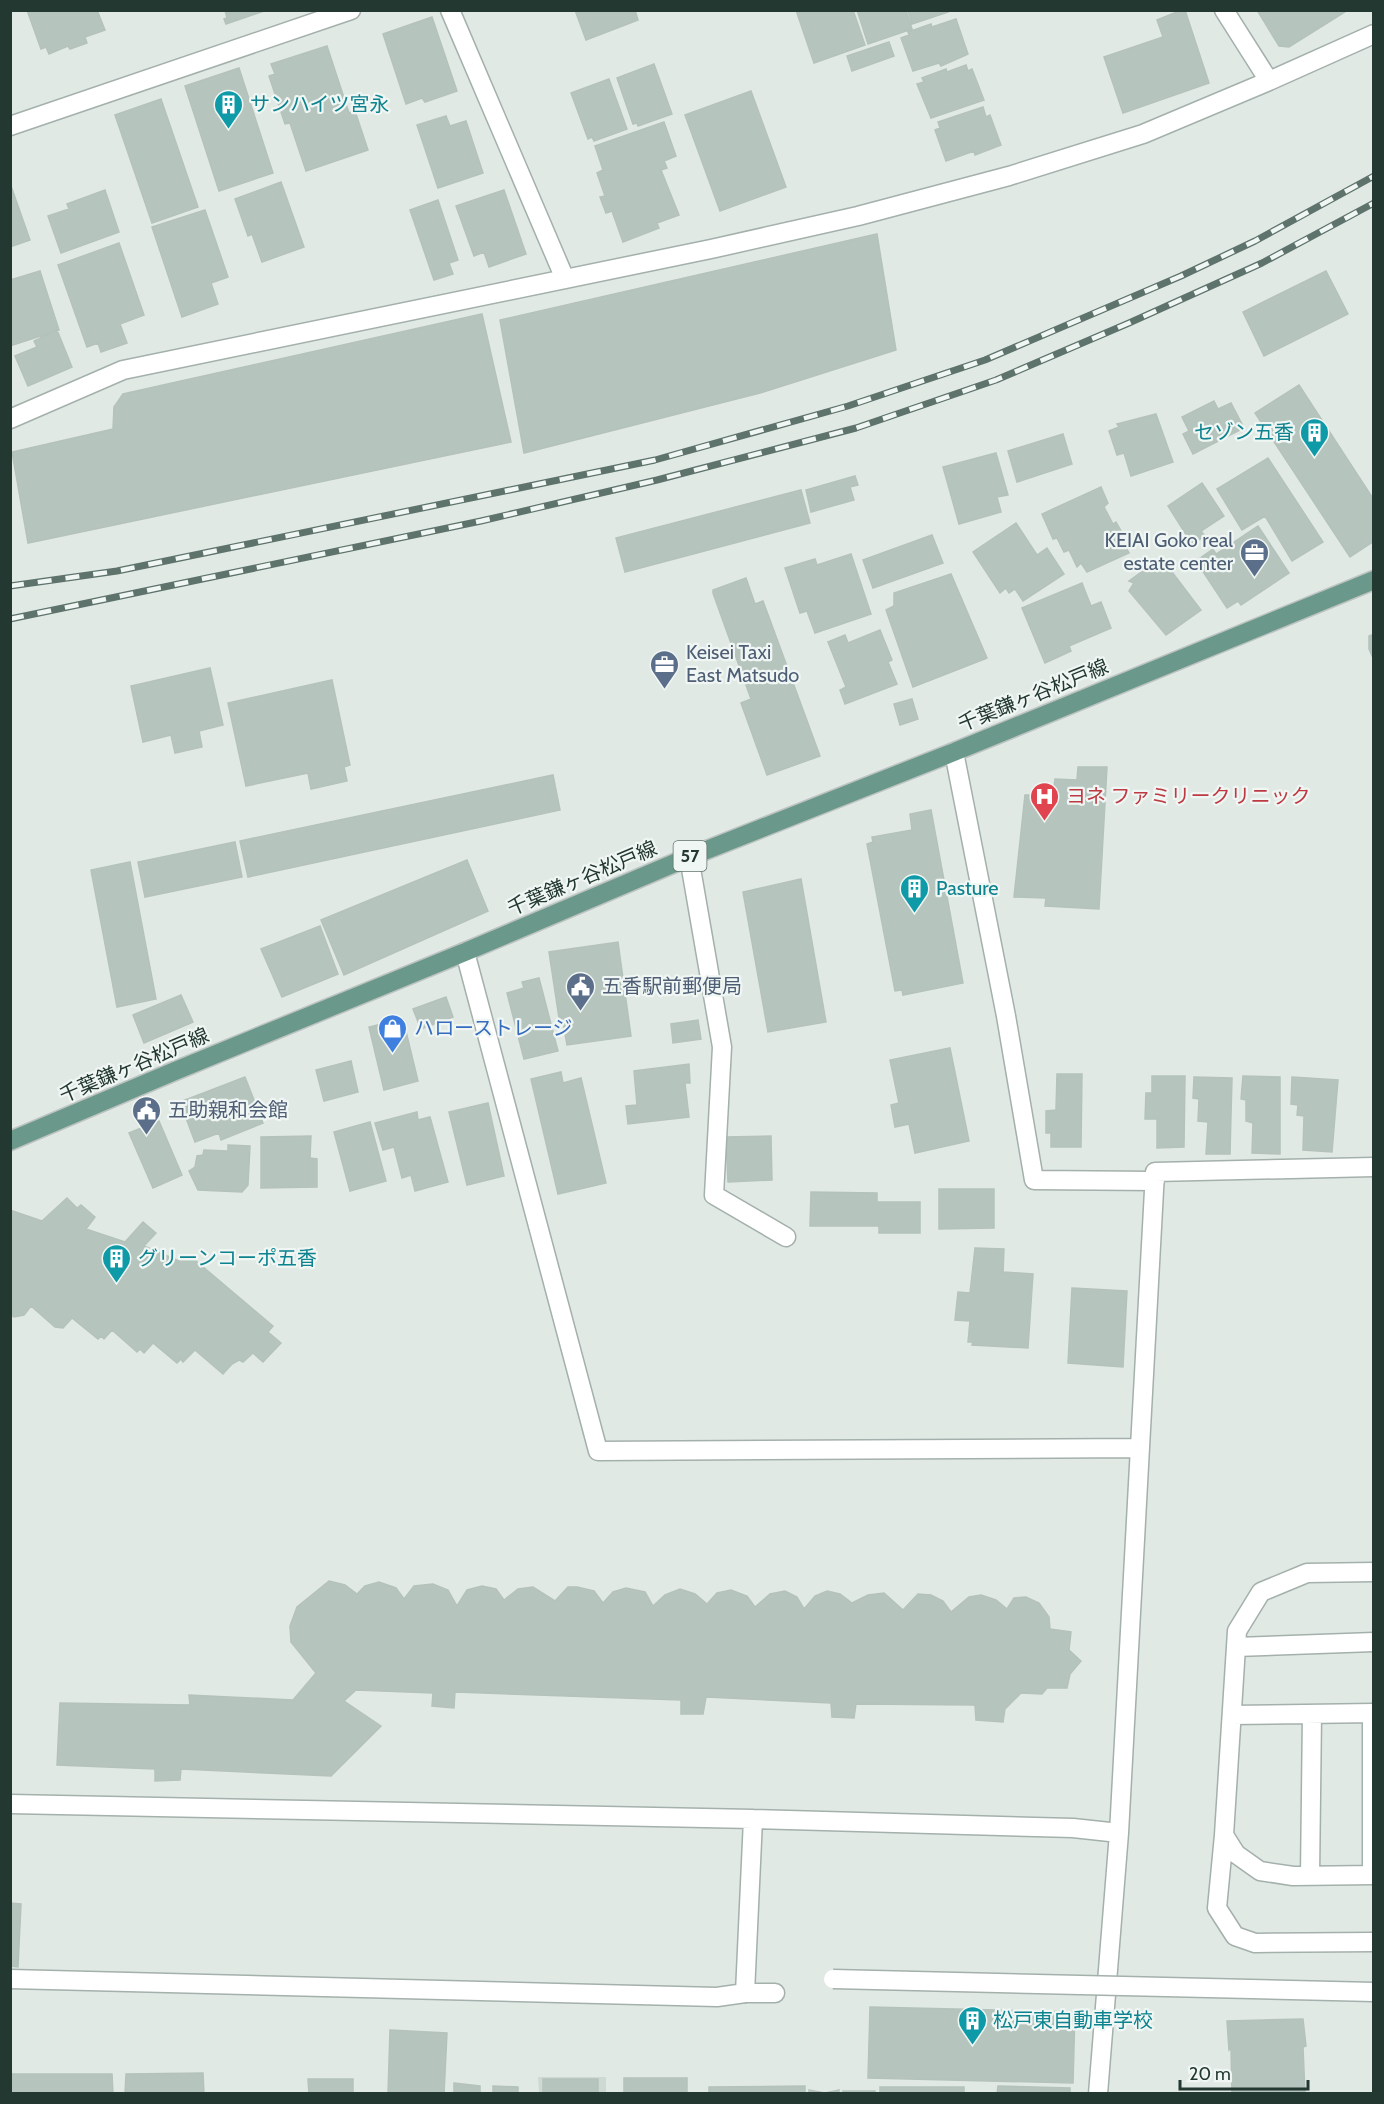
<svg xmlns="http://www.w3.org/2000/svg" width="1384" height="2104" font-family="Cabin,'Noto Sans JP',sans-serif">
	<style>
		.built { fill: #cfd9d4 }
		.building { fill: #b6c4be; stroke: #b4c2bb; stroke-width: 1.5 }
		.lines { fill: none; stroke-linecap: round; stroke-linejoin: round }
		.service-casing { stroke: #a4b0ab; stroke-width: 21 }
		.minor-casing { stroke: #a4b0ab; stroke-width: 21 }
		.primary-casing { stroke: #bdc3c1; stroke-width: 21 }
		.service { stroke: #fff; stroke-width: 18 }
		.minor { stroke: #fff; stroke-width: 18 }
		.primary { stroke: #6a998b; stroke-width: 18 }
		.rail-casing { stroke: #5e736c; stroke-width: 7 }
		.rail { stroke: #f0f6f3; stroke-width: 4.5; stroke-dasharray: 14; stroke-linecap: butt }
		.service-bridge-casing { stroke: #a4b0ab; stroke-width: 21; stroke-linecap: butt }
		.service-bridge { stroke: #fff; stroke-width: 18 }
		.labels { text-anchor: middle; stroke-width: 4.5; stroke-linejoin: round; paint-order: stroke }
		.shield { fill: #f0f6f3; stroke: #60716b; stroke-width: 1.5 }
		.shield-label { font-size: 18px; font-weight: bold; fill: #233831 }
		.culture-label { font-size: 20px; fill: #0d838f; stroke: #f0f6f3; text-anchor: start }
		.service-label { font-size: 20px; fill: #4e5e75; stroke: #f0f6f3; text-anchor: start }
		.street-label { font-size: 20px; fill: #233831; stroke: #f0f6f3 }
		.health-label { font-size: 20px; fill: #be3a42; stroke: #f0f6f3; text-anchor: start }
		.shop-label { font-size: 20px; fill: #366cbe; stroke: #f0f6f3; text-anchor: start }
	</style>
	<rect width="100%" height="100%" fill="#e1e9e5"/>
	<path class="built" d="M538 2077H606V2093H539Z"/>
	<path class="building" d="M27 10H97L105 30 85 37 87 43 70 49 68 46 49 54 46 47 41 49Z
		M225 10H267L226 24 224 19 227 18Z
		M575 10H635L638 20 586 40Z
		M796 10H853L865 45 814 63Z
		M857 10H906L912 29 868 44Z
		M908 10H947L948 12 912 24Z
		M1182 10H1185L1209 83 1123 113 1104 57 1163 37 1157 20Z
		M1257 10H1348L1289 47 1279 46Z
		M432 17 457 91 425 102 422 98 406 104 383 34Z
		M956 19 968 54 941 66 939 63 913 71 901 38 909 35 908 32 931 24 932 27Z
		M889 42 894 56 852 71 847 56Z
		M327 46 349 113 355 111 368 150 306 171 290 123 285 124 269 76 275 74 271 64Z
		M654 64 672 114 638 126 637 123 633 124 617 78Z
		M966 65 968 71 972 69 984 100 931 118 917 84 924 82 922 78 946 69 947 72Z
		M239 68 273 173 219 191 185 86Z
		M609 79 627 129 594 141 592 137 588 139 571 93Z
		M751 91 786 187 720 211 685 115Z
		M161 99 198 207 152 223 115 115Z
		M983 107 986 117 990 115 1001 145 975 155 974 151 946 161 935 130 940 128 938 122Z
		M446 116 450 126 466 121 483 173 438 188 417 125Z
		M664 122 676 156 664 161 667 168 661 170 679 215 657 223 659 228 623 242 612 211 606 213 600 197 605 196 597 173 603 170 595 146Z
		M281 182 304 247 262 262 252 234 248 236 235 199Z
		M10 183 30 240 10 247Z
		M105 190 119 232 61 253 48 216 69 209 67 204Z
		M504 190 526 254 489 267 484 252 474 256 456 206Z
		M438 200 458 260 449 263 453 274 434 280 410 210Z
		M205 210 228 277 211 283 218 304 182 317 152 227Z
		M877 234 896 350 760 393 524 453 500 320Z
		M119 243 144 315 120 324 127 343 101 352 98 343 87 347 58 265Z
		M40 271 59 330 10 346V280Z
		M1326 271 1348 314 1264 356 1243 312Z
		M482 314 511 442 28 543 12 452 113 429 114 407 123 394Z
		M57 330 72 367 28 386 15 356 37 347 34 341Z
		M1299 385 1374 500V541L1350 557 1255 413Z
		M1214 401 1218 409 1231 403 1244 428 1193 454 1183 434 1189 431 1182 417Z
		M1156 414 1173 462 1131 476 1124 453 1117 455 1109 431 1119 427 1117 424Z
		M1063 434 1072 464 1017 482 1008 451Z
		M996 453 1008 495 997 497 1001 512 959 524 943 467Z
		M1268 458 1323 542 1292 561 1265 516 1242 530 1217 489Z
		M855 476 858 485 850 487 854 500 811 512 806 490Z
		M1202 483 1224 516 1201 531 1205 536 1192 544 1168 506Z
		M1101 487 1108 503 1104 507 1113 524 1116 522 1124 536 1121 538 1129 553 1087 572 1081 563 1077 567 1069 550 1064 552 1057 538 1053 539 1042 514Z
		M801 490 810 523 625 572 616 538Z
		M1016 523 1037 555 1047 548 1064 574 1023 601 1015 589 1009 593 1006 588 1000 593 973 552Z
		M1258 526 1289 573 1241 605 1238 601 1227 608 1196 561 1213 549 1216 554Z
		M932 535 943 563 873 588 863 560Z
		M851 554 871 614 815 633 807 611 800 613 785 568 815 559 817 565Z
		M1163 564 1169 568 1201 610 1166 635 1129 591 1134 583 1129 581 1151 565 1155 569Z
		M951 574 987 658 913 687 886 610 894 606V593Z
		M746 578 755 604 763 601 820 756 767 775 741 703 751 699 713 593V590Z
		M1082 583 1091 606 1101 602 1111 628 1069 646 1071 651 1045 663 1022 608Z
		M880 630 892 660 888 662 897 684 845 704 840 690 846 687 828 642 845 635 848 643Z
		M1374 634V660L1369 649V636Z
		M210 668 223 725 199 731 202 747 175 753 171 735 143 742 131 686Z
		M332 680 350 765 344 767 347 781 311 789 308 773 246 786 228 703Z
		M912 699 918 719 900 725 894 704Z
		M1078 767H1107L1099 909 1045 906 1046 898 1014 897 1025 795H1053L1055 779 1077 780Z
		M553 775 560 810 248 877 240 841Z
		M931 810 963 983 903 995 902 990 895 991 867 844 873 842 872 837 912 830 910 814Z
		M235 842 242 877 145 897 138 862Z
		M467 860 488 911 344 975 321 920Z
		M130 862 156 999 117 1007 91 870Z
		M801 879 826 1022 768 1032 743 892Z
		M320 926 338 974 282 997 261 949Z
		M618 942 631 1036 567 1045 562 1017 559 1018 549 952Z
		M539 978 558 1051 524 1059 507 993 524 988 522 982Z
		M181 995 193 1022 144 1043 133 1015Z
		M446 997 453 1017 421 1029 413 1009Z
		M403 1019 418 1081 384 1090 369 1027Z
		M698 1020 701 1039 673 1043 671 1024Z
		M950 1048 969 1141 915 1153 909 1124 895 1127 891 1105 899 1103 890 1060Z
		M351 1061 358 1092 324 1101 316 1070Z
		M689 1064 690 1083H685L689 1117 628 1124 626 1106 637 1105 634 1071Z
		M561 1072 563 1083 581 1078 606 1183 558 1194 531 1079Z
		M1057 1074H1082L1081 1147H1051V1133H1046V1111L1056 1110Z
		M1152 1076H1185L1184 1147 1157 1148V1119H1145L1146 1093H1152Z
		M1243 1076 1280 1077V1154L1252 1153 1253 1123 1246 1121V1100L1241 1099Z
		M245 1077 263 1123 221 1140 219 1133 195 1142 180 1102Z
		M1194 1077 1232 1078 1230 1154H1206L1208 1122 1198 1121 1199 1099 1193 1098Z
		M1292 1077 1338 1080 1332 1152 1303 1150 1304 1116 1297 1115 1298 1105 1291 1104Z
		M488 1103 504 1176 467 1185 449 1112Z
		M417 1112 418 1120 430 1117 448 1182 415 1191 411 1175 402 1178 394 1147 383 1150 375 1123Z
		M159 1121 182 1175 153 1188 129 1133Z
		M370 1122 386 1181 350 1191 334 1132Z
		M311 1136 310 1158 317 1159V1187L261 1188V1137Z
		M771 1136 772 1180 728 1182 726 1137Z
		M228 1145 250 1146 248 1185 242 1192 198 1190 189 1171 195 1167 197 1156 203 1155 204 1150 228 1151Z
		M939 1189H994V1228L939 1229Z
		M811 1192 877 1193V1202H920V1233H879V1226H810Z
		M67 1198 77 1208 81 1205 95 1217 86 1229 125 1242 143 1222 156 1233 144 1246 179 1261H196L273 1326 268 1332 281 1343 263 1362 253 1353 243 1362 239 1360 232 1364 223 1374 195 1350 183 1362 181 1359 177 1363 153 1343 144 1353 140 1349 137 1352 112 1330 104 1339 101 1336 98 1339 72 1318 63 1328 55 1327 31 1306 24 1315 14 1317 10 1314V1210L42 1221Z
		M975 1248 1004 1249 1003 1272 1033 1274 1028 1348 972 1345 973 1342H968L970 1321 955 1320 958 1292 970 1293Z
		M1072 1288 1127 1291 1123 1367 1068 1363Z
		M329 1581 345 1585 357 1594 365 1586 379 1582 396 1588 404 1599 414 1586 433 1584 448 1590 457 1606 467 1590 482 1586 496 1589 504 1600 518 1589 533 1587 555 1601 568 1587H577L594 1591 603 1603 613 1592 626 1588 645 1592 653 1606 665 1595 680 1589 695 1594 707 1604 717 1593 731 1590 747 1596 755 1607 770 1594 785 1591 797 1597 804 1609 815 1596 827 1591 840 1594 852 1603 868 1595 884 1593 903 1610 918 1594 931 1595 943 1601 951 1612 969 1597 981 1595 996 1600 1007 1609 1014 1598 1026 1597 1039 1603 1049 1617 1050 1629 1071 1632 1069 1650 1081 1661 1070 1674 1067 1688H1047L1042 1694 1021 1693 1005 1709 1003 1722 976 1720 975 1705 856 1704 854 1718 832 1717 831 1703 706 1697 703 1714H681V1700L455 1692 454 1708 432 1706 433 1693 356 1690 344 1701 381 1726 331 1776 181 1769 180 1780 155 1781V1769L57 1765 60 1703 190 1705 189 1695 293 1700 316 1673 291 1642 290 1626 297 1607Z
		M10 1903 21 1904 18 1967 10 1966Z
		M870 2007 1075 2012 1073 2083 868 2078Z
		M1303 2019 1306 2046 1303 2047 1305 2094H1232L1231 2048 1229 2050 1227 2021Z
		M390 2030 447 2033 444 2094H388Z
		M203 2073 204 2094H125L126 2074Z
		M10 2074H112L113 2094H10Z
		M624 2078H687V2094H624Z
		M308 2079H353V2094H309Z
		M543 2079H598V2094H543Z
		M454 2083 480 2086V2094H454Z
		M493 2086 518 2087V2094H493Z
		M805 2086V2094H709V2087Z
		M998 2086 1070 2088V2094H997Z
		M880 2087H964V2094H880Z
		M809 2090 825 2093 839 2090V2094H809Z
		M843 2091H875V2094H843Z"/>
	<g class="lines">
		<defs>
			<path id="service" d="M689 857 722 1047 714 1195 786 1237
				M1374 1572 1307 1573 1261 1592 1237 1631 1224 1835 1236 1854 1260 1871 1293 1876 1374 1875
				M1236 1647 1374 1642
				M1372 1713V1875
				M1232 1715 1374 1713
				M1224 1835 1217 1908 1235 1936 1255 1943 1374 1942
				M1310 1876 1312 1714
				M745 1993H775"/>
			<path id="minor" d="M450 10 565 279
				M1224 10 1269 81
				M10 126 351 10
				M10 419 123 370 711 249 858 216 1009 176 1143 134 1269 81 1374 34
				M954 752 1006 1016 1034 1180 1155 1181
				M465 952 598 1451 1140 1448
				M10 1804 753 1819 1073 1828 1119 1833
				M10 1979 717 1997 745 1993 753 1819
				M1098 2094 1119 1833 1155 1172 1374 1167"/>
			<path id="primary" d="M10 1141 175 1071 465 952 689 857 954 752 1374 580"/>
		</defs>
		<use href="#service" class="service-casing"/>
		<use href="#minor" class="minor-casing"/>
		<use href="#primary" class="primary-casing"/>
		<use href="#service" class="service"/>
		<use href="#minor" class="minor"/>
		<use href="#primary" class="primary"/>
		<defs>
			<path id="rail" d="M10 586 117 571 655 460 848 406 985 360 1181 276 1255 241 1374 176
				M10 619 481 521 657 480 856 428 996 380 1129 323 1262 263 1374 203"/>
		</defs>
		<use href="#rail" class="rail-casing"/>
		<use href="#rail" class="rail"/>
		<defs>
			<path id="service-bridge" d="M833 1979 1374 1992"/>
		</defs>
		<use href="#service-bridge" class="service-bridge-casing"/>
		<use href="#service-bridge" class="service-bridge"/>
	</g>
	<defs>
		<symbol id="building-pin" viewBox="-11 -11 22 30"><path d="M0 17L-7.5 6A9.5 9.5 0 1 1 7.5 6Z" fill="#0f9aa8" stroke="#f0f6f3"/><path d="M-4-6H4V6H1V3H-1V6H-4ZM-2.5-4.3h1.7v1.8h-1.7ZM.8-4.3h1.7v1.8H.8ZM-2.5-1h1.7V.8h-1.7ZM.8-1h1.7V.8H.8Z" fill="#fff"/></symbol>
		<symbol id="office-pin" viewBox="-11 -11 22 30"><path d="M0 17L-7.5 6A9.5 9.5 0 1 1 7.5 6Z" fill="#5c6f8a" stroke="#f0f6f3"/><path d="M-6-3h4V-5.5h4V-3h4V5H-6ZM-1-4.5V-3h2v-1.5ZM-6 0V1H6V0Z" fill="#fff"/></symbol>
		<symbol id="hospital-pin" viewBox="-11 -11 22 30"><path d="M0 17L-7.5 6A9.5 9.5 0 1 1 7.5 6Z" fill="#e0444e" stroke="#f0f6f3"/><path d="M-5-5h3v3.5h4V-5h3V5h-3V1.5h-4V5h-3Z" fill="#fff"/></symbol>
		<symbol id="civic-pin" viewBox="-11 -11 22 30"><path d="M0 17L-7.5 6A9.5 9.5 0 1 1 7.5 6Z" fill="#5c6f8a" stroke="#f0f6f3"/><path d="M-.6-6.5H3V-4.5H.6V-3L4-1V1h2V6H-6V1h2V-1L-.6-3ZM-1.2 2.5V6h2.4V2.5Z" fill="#fff"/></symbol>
		<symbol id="shop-pin" viewBox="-11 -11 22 30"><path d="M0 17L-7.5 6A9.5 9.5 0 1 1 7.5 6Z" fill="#3f7fe0" stroke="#f0f6f3"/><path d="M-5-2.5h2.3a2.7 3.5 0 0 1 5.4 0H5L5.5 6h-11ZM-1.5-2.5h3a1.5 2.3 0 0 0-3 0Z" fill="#fff"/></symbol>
	</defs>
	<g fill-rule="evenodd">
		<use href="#building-pin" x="212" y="88" width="33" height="45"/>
		<use href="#building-pin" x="1298" y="416" width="33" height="45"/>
		<use href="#office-pin" x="1238" y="536" width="33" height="45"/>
		<use href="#office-pin" x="648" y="648" width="33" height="45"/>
		<use href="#hospital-pin" x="1028" y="780" width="33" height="45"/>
		<use href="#building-pin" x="898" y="872" width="33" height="45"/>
		<use href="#civic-pin" x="564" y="970" width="33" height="45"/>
		<use href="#shop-pin" x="376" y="1012" width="33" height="45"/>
		<use href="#civic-pin" x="130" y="1094" width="33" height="45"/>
		<use href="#building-pin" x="100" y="1242" width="33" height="45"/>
		<use href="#building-pin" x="956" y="2004" width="33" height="45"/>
	</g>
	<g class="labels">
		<rect class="shield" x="673.5" y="841" width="33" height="30" rx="4.5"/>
		<g class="shield-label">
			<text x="690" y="862">57</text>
		</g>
		<g class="culture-label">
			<text x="250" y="111">サンハイツ宮永</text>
			<text x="1294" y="439" text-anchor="end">セゾン五香</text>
			<text x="936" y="895">Pasture</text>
			<text x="138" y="1265">グリーンコーポ五香</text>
			<text x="993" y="2027">松戸東自動車学校</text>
		</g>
		<g class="service-label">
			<text x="1233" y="547" text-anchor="end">KEIAI Goko real<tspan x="1233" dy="23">estate center</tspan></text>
			<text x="686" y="659">Keisei Taxi<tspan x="686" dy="23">East Matsudo</tspan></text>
			<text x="602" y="993">五香駅前郵便局</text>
			<text x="168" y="1117">五助親和会館</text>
		</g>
		<g class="street-label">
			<text transform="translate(1033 695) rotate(-22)" y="7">千葉鎌ヶ谷松戸線</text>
			<text transform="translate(582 878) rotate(-23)" y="7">千葉鎌ヶ谷松戸線</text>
			<text transform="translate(134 1065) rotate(-23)" y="7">千葉鎌ヶ谷松戸線</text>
		</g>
		<g class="health-label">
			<text x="1066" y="803">ヨネ ファミリークリニック</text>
		</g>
		<g class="shop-label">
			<text x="414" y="1035">ハローストレージ</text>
		</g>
	</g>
	<rect width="1384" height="2104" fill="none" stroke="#233831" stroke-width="24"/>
	<path d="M1180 2080v9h128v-9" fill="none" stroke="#233831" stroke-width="3"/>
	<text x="1189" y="2080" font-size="18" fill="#233831" stroke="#f0f6f3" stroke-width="4.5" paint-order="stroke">20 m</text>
</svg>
